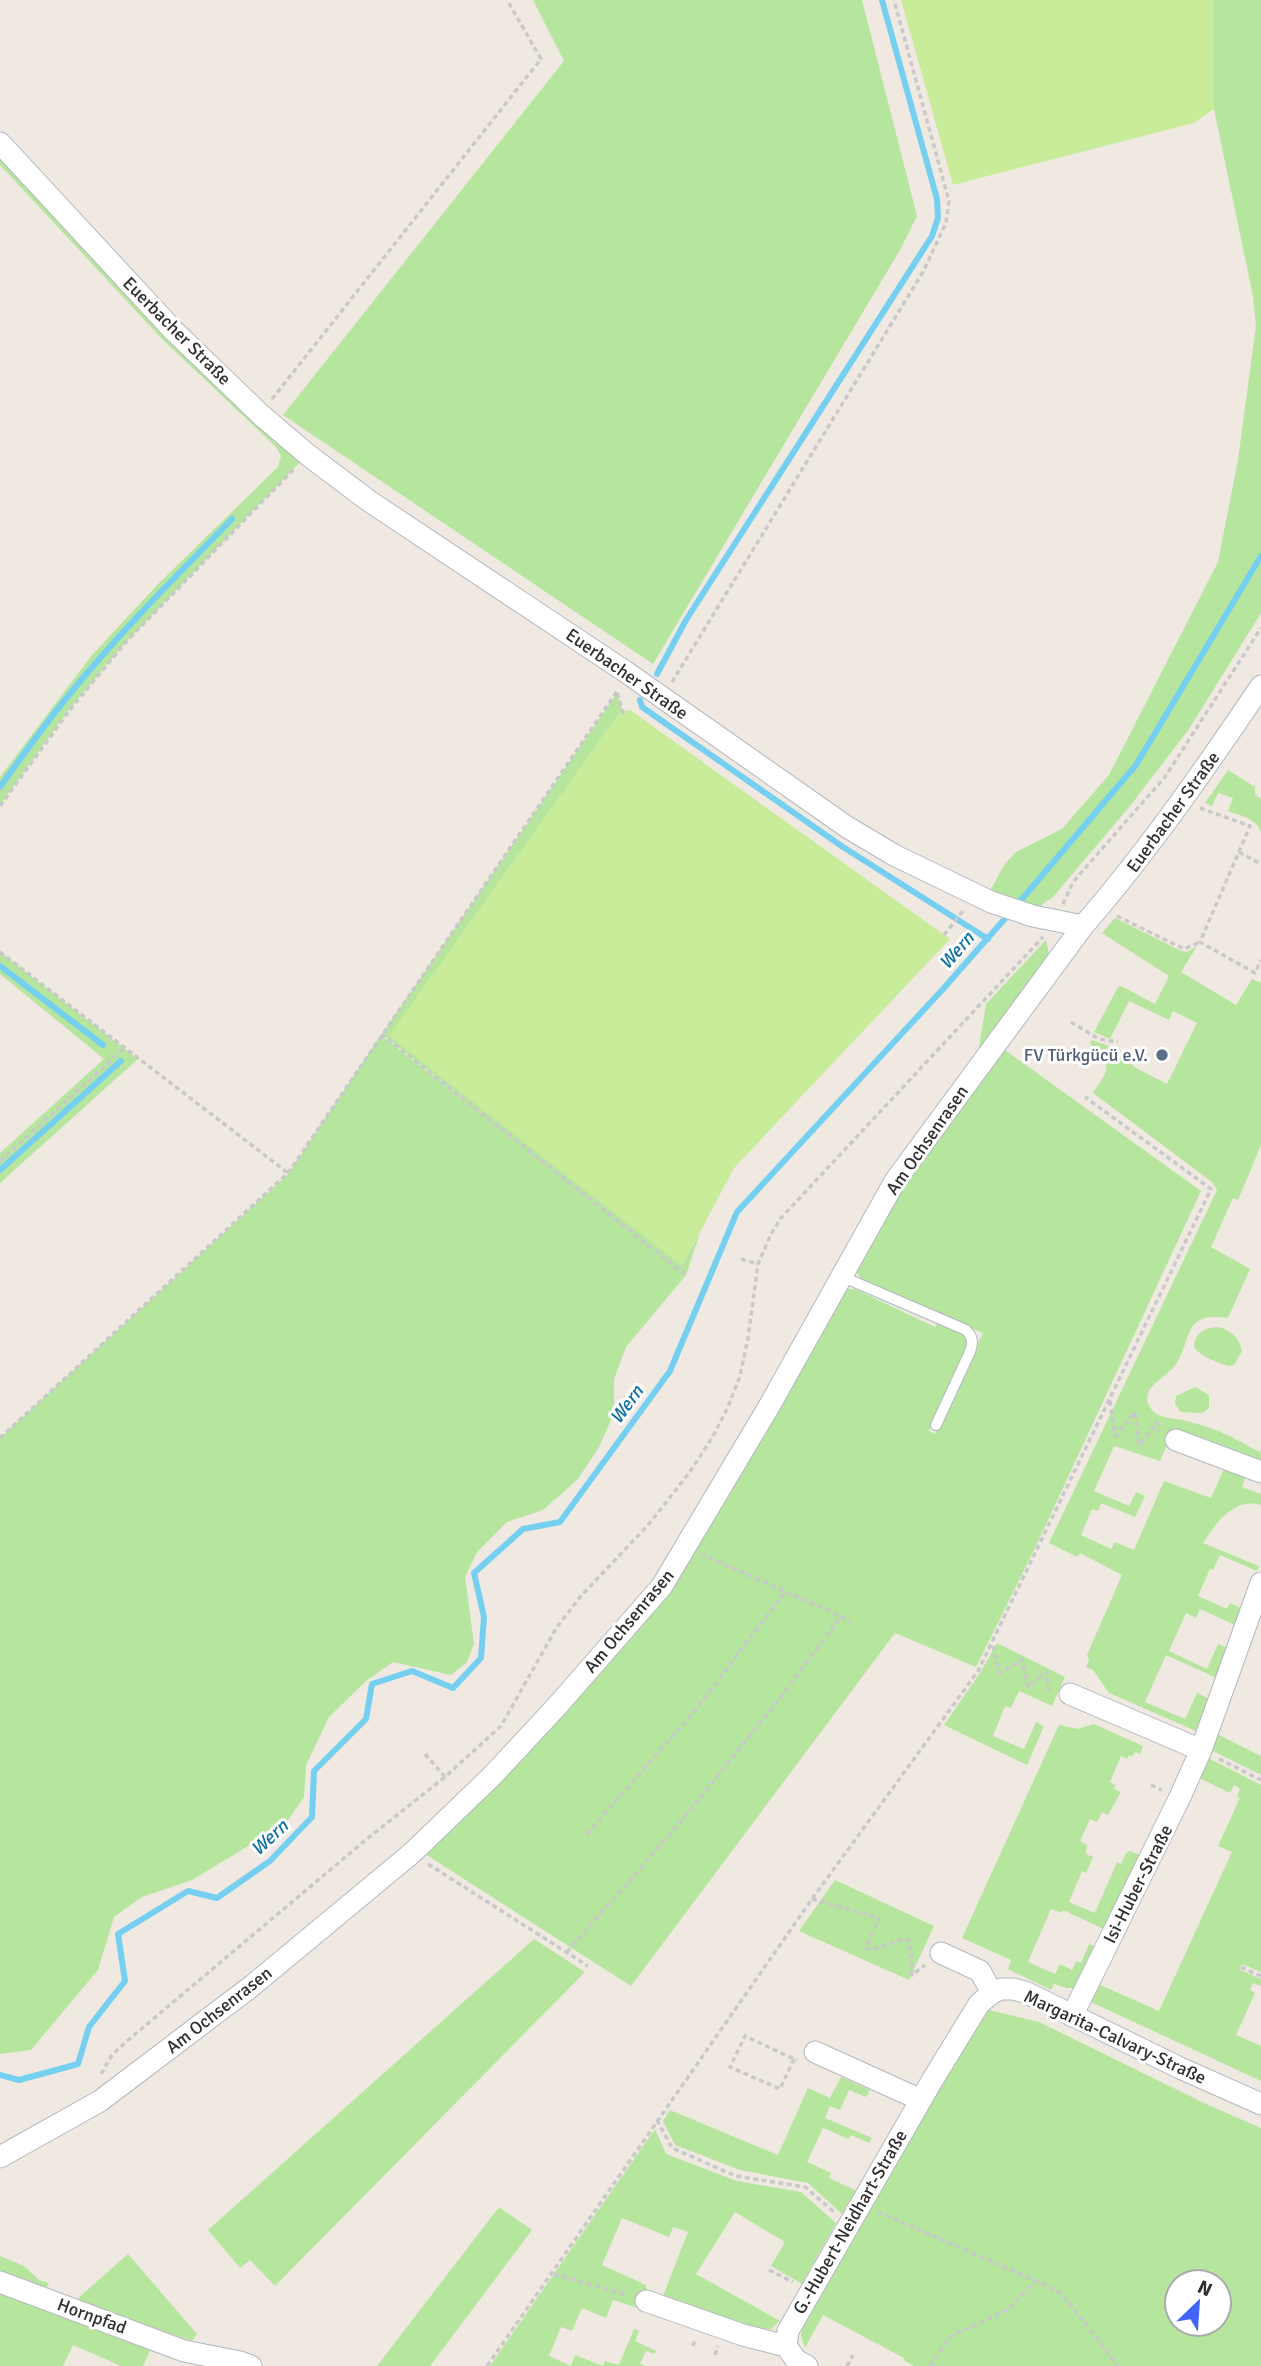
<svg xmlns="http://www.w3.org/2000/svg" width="1261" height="2366" font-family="Signika,sans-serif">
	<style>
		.green { fill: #b6e59e; fill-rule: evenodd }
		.pitch { fill: #c9ec9a }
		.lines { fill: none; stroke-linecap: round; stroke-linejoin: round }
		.stream { stroke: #75cff0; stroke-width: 6 }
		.lane-casing { stroke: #b4b7c1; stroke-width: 12 }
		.street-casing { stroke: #b4b7c1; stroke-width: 23 }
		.path { stroke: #c9c9c9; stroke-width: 3.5; stroke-dasharray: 5 3.5; stroke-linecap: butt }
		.lane { stroke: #fff; stroke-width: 10 }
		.street { stroke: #fff; stroke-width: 21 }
		.service-dot { fill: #5c6f8a; stroke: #fff; stroke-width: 2.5 }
		.labels { text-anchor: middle; stroke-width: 6; stroke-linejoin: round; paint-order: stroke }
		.street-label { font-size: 18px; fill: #2e2e2e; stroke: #fff }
		.service-label { font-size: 18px; fill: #4e5e75; stroke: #fff; text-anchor: end }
		.water-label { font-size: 19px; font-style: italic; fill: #0d6fa3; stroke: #fff }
	</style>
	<rect width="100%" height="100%" fill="#efe9e1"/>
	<path class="green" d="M533 0H862L917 216 900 250 653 664 283 415 564 61Z
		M1214 0H1261V613L1189 729 1130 806 1053 897 1037 908 989 893 1004 865 1016 852 1062 829 1109 775 1218 562 1238 460 1256 326 1253 296 1214 109Z
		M0 143 307 455 125 643 68 711 0 805V777L92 655 160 582 278 467 281 456 276 447 163 340 0 165Z
		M617 693 623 712 619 714 682 1265 700 1233 686 1275 626 1347 614 1379V1413L599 1447 578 1479 543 1510 507 1522 477 1552 465 1577 474 1644 467 1662 451 1675 393 1662 366 1681 329 1717 306 1765 304 1797 286 1823 192 1880 142 1897 114 1917 98 1970 31 2050 0 2054V1438L288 1174 381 1035 481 1113 382 1034Z
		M1228 770 1255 787V795L1261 799V833C1257 818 1241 816 1228 811L1233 798 1218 793 1212 806 1205 803Z
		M1115 918 1181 951 1187 952 1197 946 1181 972 1236 1005 1252 979 1261 983V1145L1238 1200 1233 1198 1211 1247 1250 1269 1228 1318C1181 1311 1193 1339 1176 1364 1168 1378 1135 1388 1152 1410 1159 1419 1176 1418 1187 1421 1204 1426 1222 1431 1237 1440 1246 1444 1252 1449 1261 1452V1462L1174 1429 1160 1461 1114 1446 1094 1491 1129 1506 1136 1492 1145 1496 1135 1517 1101 1503 1098 1511 1092 1509 1081 1535 1111 1549 1115 1542 1134 1550 1164 1481 1211 1498 1224 1469 1227 1468 1246 1475 1242 1487 1261 1494V1505C1234 1497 1216 1523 1203 1543L1259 1566 1257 1571 1220 1555 1213 1570 1210 1569 1198 1596 1227 1609 1230 1603 1243 1609 1237 1626 1200 1609 1196 1618 1186 1613 1169 1651 1207 1669 1218 1644 1228 1648 1217 1678 1166 1655 1145 1702 1185 1719 1197 1693 1210 1699 1196 1731 1109 1693 1093 1670 1086 1667 1089 1660 1087 1655 1122 1575 1080 1553 1077 1557 1049 1543 1217 1190 1212 1182 1093 1093C1110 1066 1113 1070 1090 1043L1092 1040 1109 1046 1136 1068 1167 1084 1197 1023 1173 1011 1169 1020 1129 1001 1110 1039 1094 1032 1118 987 1121 986 1155 1004 1169 976 1102 933Z
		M1046 940 1049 955 978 1053 986 1004Z
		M0 952 138 1059 0 1183V1153L104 1059 0 974Z
		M1002 1048 1201 1191 1035 1548 976 1667 895 1633 631 1986 425 1854 501 1782 596 1679 678 1581 846 1289H855L935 1327 938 1322C950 1327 963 1329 968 1342L929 1431 935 1434 983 1333 862 1280 856 1271 897 1192Z
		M1218 1327C1231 1330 1239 1337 1242 1351L1234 1365 1229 1366C1218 1363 1201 1357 1194 1347 1195 1333 1204 1328 1218 1327Z
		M1195 1387 1209 1395V1408L1202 1413 1181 1412 1175 1404 1176 1396Z
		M997 1643 1065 1677 1052 1706 1019 1691 1011 1708 1005 1706 993 1736 1024 1749 1036 1722 1044 1726 1027 1765 944 1725 980 1673Z
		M1094 1724 1143 1746 1140 1754 1135 1752 1132 1757 1129 1755 1127 1759 1121 1756 1110 1782 1116 1785 1114 1789 1121 1792 1108 1815 1102 1812 1097 1822 1090 1819 1080 1841 1087 1845 1086 1854 1093 1857 1086 1873 1082 1871 1069 1902 1095 1913 1117 1862 1121 1864 1126 1853 1130 1851 1142 1856 1106 1930 1065 1911 1060 1912 1051 1909 1028 1962 1055 1974 1060 1964 1072 1970 1076 1961 1081 1963 1089 1944 1096 1947 1074 1988H1066L1054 1984 1051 1990 1008 1969 1011 1960 962 1938 1059 1725 1078 1729Z
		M1215 1733 1261 1756V1775L1211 1750Z
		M1208 1758 1261 1785V1972L1242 1964 1239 1969 1261 1979V1986L1253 1983 1250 1990 1255 1993 1236 2035 1261 2046V2081L1091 2002 1098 1984 1159 2011 1232 1852 1218 1846 1240 1798 1237 1796 1240 1789 1234 1785 1230 1793 1199 1778Z
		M835 1880 934 1926 909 1980 799 1931Z
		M534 1939 585 1972 275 2286 250 2260 240 2268 208 2230Z
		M985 2009 1039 2022 1206 2104 1261 2128V2366H914L903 2360 904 2358 823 2315 805 2348 801 2336 803 2320ZM1177 2282H1219V2324H1177Z
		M841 2077 870 2090 866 2097 849 2090 840 2110 830 2106 825 2118 872 2138 869 2143 851 2135 849 2139 823 2128 807 2162 831 2173 829 2178 857 2191 843 2215 808 2183 740 2170 675 2145 663 2121 670 2110 778 2155 808 2088 830 2098Z
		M655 2129 666 2154 737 2181 801 2192 836 2223 802 2284 771 2266 785 2242 735 2212 696 2274 780 2321 771 2329 758 2331 663 2296 688 2232 673 2227 669 2237 622 2218 602 2265 646 2285 647 2292 641 2309 613 2300 606 2318 582 2308 572 2331 561 2327 549 2356 571 2366 575 2355 603 2366H490Z
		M499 2207 532 2230 430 2366H377Z
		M128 2254 197 2334 192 2341 75 2301Z
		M0 2256 24 2266 39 2280 49 2283 45 2291 0 2274Z
		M0 2291 151 2348 143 2366H121L73 2345 63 2366H0Z
		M634 2329 639 2331 635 2341 656 2351 655 2354 646 2351 640 2364 645 2366H603L605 2361 619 2365Z"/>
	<path class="pitch" d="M901 0H1214V109L1194 123 953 185Z
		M630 710 950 939 734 1168 682 1266 389 1036 619 713Z"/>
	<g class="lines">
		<path class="stream" d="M657 674 686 620 932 236 938 218 937 199 882 0
			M640 700 642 707 843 847 988 939
			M0 787C21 758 42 728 64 701 116 636 174 578 232 519
			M1016 906 1136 765 1261 556
			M0 966 103 1045
			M0 1170 121 1061
			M0 2075 19 2080 78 2064 89 2027 125 1981 118 1934 188 1891 217 1898 270 1861 312 1817 314 1771 366 1719 372 1684 412 1671 453 1688 481 1658 484 1617 474 1573 523 1529 560 1522 670 1371 737 1212 943 989 1009 914"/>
		<defs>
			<path id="lane" d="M843 1277 966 1330C974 1338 973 1344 969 1354L936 1425"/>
			<path id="street" d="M0 143 174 331 260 414 308 455 369 501 626 672 847 827 894 855 991 902 1033 916 1083 926C1148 851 1205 769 1261 686
				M1176 1440 1261 1472
				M1070 1694 1201 1750
				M941 1953 980 1971 992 1993
				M1072 2016 1180 1797 1201 1750 1261 1583
				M815 2052 921 2100
				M0 2157 100 2101 253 1985 412 1853 493 1775 558 1705 662 1586 771 1403 895 1181 1083 926
				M0 2282 184 2351 240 2362 251 2366
				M646 2301 743 2335 786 2346 796 2360 807 2366
				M786 2346 788 2331 933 2079 979 2004 992 1993 1001 1989H1013L1025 1992 1180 2068 1261 2104"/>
		</defs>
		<use href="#lane" class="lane-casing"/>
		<use href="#street" class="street-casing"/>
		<path class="path" d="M272 399 541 59 507 0
			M672 682 923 272 946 223 949 201 894 0
			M617 693 624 715
			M0 806 69 711 125 643 294 469
			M1200 808 1250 826 1200 942 1255 973 1261 960
			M1239 852 1261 864
			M1063 904 1073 882 1165 777 1261 628
			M1117 916 1184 949 1200 942
			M944 935 963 911
			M0 952 288 1173
			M1071 1022 1099 1039 1118 1042
			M381 1034 686 1275
			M0 1161 125 1048
			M741 1259 758 1264
			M1110 1401 1115 1436 1135 1412 1139 1445 1157 1422 1159 1432
			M0 1438 288 1173 618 690
			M701 1554 841 1616 850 1622
			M993 1646 1000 1673 1022 1660 1028 1687 1046 1672 1049 1691
			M425 1754 445 1777
			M1219 1759 1261 1780
			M1151 1785 1162 1790
			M587 1834 696 1709 785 1592
			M428 1864 588 1966
			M812 1899 879 1918 866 1948 871 1950 905 1939 910 1941 912 1975 925 1965
			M567 1952 678 1825 784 1693 841 1616
			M1241 1967 1261 1976
			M794 2059 780 2089 730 2067 745 2036 794 2059 797 2060
			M101 2074 112 2055 127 2041 368 1838 445 1777 501 1726 557 1627 581 1596 649 1524 689 1473 712 1438 728 1407 740 1376 748 1338 758 1264 771 1234 781 1218 1043 937
			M657 2120 672 2148 736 2176 805 2187 834 2212
			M878 2212 1046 2285 1061 2294 1071 2305 1118 2366
			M769 2270 793 2282
			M554 2274 627 2295
			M693 2346 696 2338
			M715 2355 718 2346
			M487 2366 812 1899 978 1671 1211 1189 1085 1097
			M847 2366 853 2355
			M930 2366 951 2336 1007 2310 1034 2282"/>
		<use href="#lane" class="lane"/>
		<use href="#street" class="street"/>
	</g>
	<circle class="service-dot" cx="1162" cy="1055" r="7"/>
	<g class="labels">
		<g class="street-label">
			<text transform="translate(177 331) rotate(45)" y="6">Euerbacher Straße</text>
			<text transform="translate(627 674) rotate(35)" y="6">Euerbacher Straße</text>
			<text transform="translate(1173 812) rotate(-54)" y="6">Euerbacher Straße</text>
			<text transform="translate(927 1140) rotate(-55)" y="6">Am Ochsenrasen</text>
			<text transform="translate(629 1621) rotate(-50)" y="6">Am Ochsenrasen</text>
			<text transform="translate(1138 1884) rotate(-63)" y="6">Isi-Huber-Straße</text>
			<text transform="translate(219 2010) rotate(-38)" y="6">Am Ochsenrasen</text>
			<text transform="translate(1115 2037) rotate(25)" y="6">Margarita-Calvary-Straße</text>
			<text transform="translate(850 2222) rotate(-60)" y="6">G.-Hubert-Neidhart-Straße</text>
			<text transform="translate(92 2316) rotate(20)" y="6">Hornpfad</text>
		</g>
		<g class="service-label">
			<text x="1148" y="1061">FV Türkgücü e.V.</text>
		</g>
		<g class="water-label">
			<text transform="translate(956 950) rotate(-49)" y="7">Wern</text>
			<text transform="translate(626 1404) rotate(-54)" y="7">Wern</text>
			<text transform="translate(269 1837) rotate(-43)" y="7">Wern</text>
		</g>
	</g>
	<g transform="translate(1198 2303) rotate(25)"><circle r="33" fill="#ffffff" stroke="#ababab" stroke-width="2"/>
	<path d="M0-5L12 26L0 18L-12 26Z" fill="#4264fb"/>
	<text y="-10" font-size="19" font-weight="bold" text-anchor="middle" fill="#2e2e2e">N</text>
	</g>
</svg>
